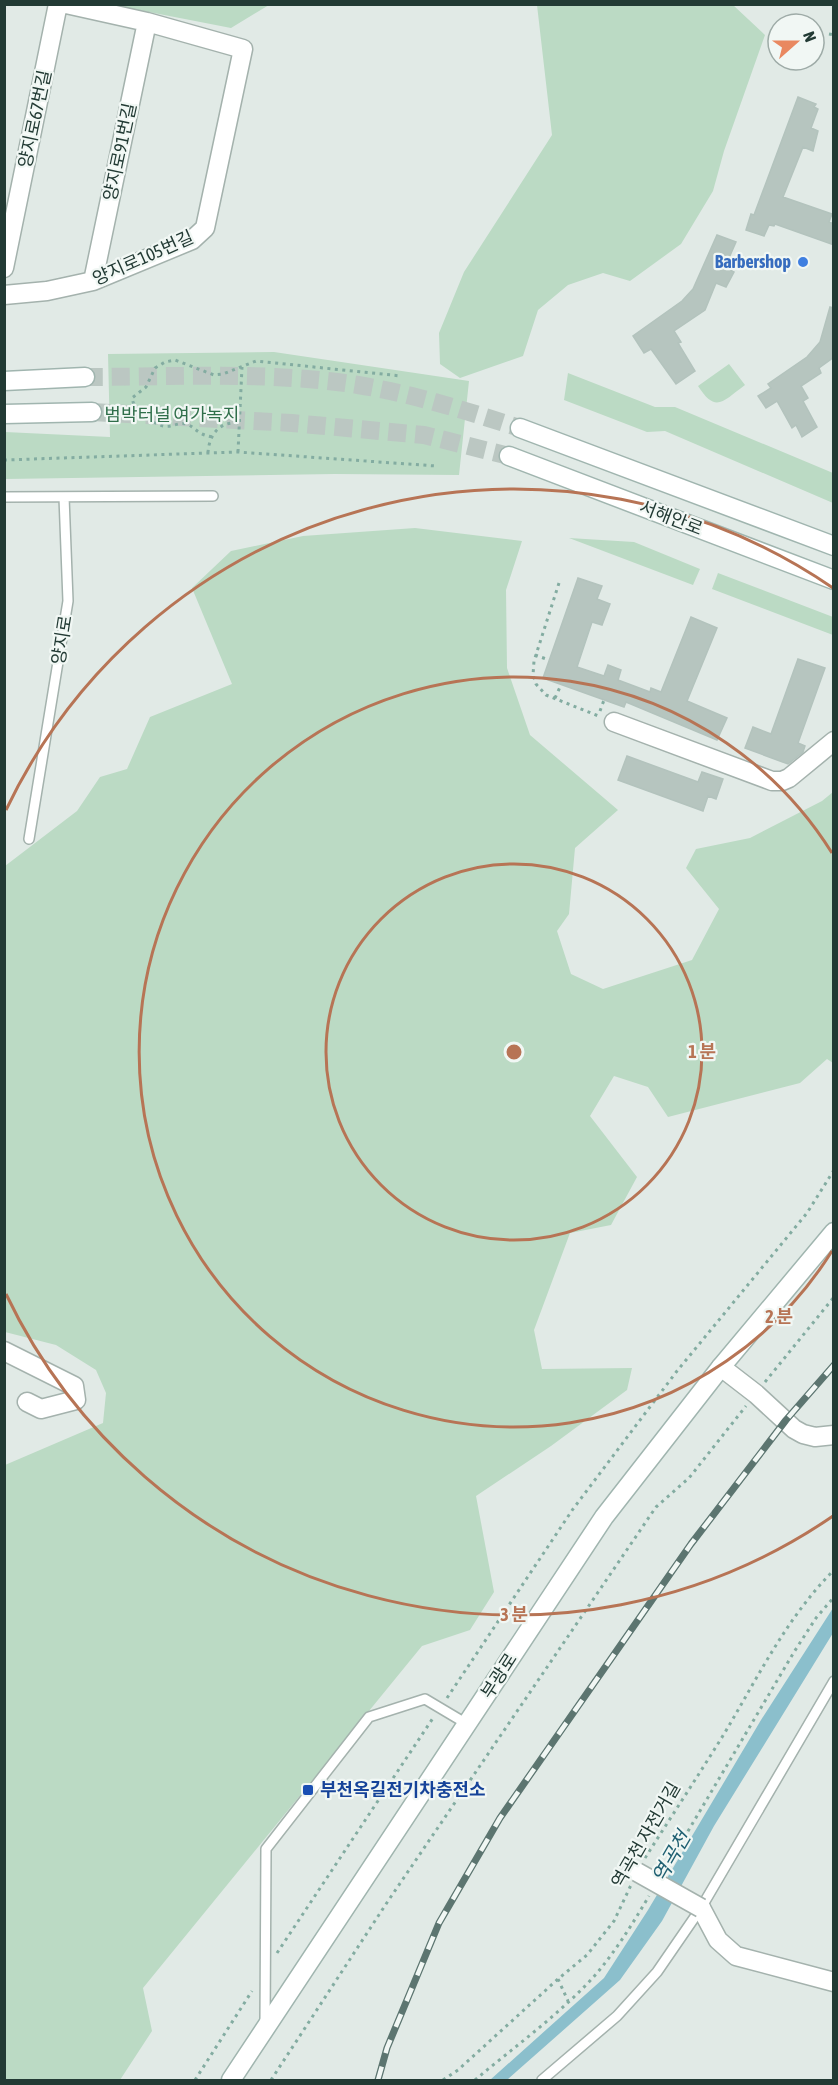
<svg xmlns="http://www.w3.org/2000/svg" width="838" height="2085" font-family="'Asap Condensed','Noto Sans KR',sans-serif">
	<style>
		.green { fill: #bbdac4 }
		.water { fill: #8bbfcc }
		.building { fill: #b6c5bf; stroke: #b3c3bd; stroke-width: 1.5 }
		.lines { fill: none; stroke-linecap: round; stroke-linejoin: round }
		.secondary-tunnel { stroke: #bbc7c2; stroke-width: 18; stroke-dasharray: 18 9; stroke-linecap: butt }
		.service-casing { stroke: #a4b2ad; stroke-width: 12 }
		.minor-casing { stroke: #a4b2ad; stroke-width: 21 }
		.secondary-casing { stroke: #a0b5af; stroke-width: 21 }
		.path { stroke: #83aca1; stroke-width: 3; stroke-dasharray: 3 4.5; stroke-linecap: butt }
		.service { stroke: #fff; stroke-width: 9 }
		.minor { stroke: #fff; stroke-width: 18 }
		.secondary { stroke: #fff; stroke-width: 18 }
		.rail-casing { stroke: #5c7570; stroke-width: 7 }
		.rail { stroke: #f1f7f4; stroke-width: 4.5; stroke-dasharray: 14; stroke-linecap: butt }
		.minor-bridge-casing { stroke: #a4b2ad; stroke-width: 21; stroke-linecap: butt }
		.minor-bridge { stroke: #fff; stroke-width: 18 }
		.ring { fill: none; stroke: #b77455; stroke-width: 3 }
		.shop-dot { fill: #3f7fe0; stroke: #f1f7f4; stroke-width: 2 }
		.transit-dot { fill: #1a4fb4; stroke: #f1f7f4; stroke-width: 2 }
		.labels { text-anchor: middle; stroke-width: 4.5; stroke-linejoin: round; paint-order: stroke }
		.street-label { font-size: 18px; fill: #223a34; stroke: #f1f7f4 }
		.shop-label { font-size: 18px; font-weight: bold; fill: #366cbe; stroke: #f1f7f4; text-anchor: end }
		.park-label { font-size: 18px; fill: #2f6e4a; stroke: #f1f7f4 }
		.transit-label { font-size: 18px; font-weight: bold; fill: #164399; stroke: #f1f7f4; text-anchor: start }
		.water-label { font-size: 20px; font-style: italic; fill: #206072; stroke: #f1f7f4 }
		.centre { fill: #b77455; stroke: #f1f7f4; stroke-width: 3 }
		.ring-label { font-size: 18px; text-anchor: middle; font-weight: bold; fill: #b77455; stroke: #f1f7f4; stroke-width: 4.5; stroke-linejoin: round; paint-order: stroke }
	</style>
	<rect width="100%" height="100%" fill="#e1eae6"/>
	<path class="green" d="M113 5H269L231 28Z
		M537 5H733L765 35 724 151 713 191 681 244 630 281 603 273 568 285 538 310 523 356 460 378 440 364 439 333 464 272 552 135Z
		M274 352 469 381 459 475 335 474 5 479V432L110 437 108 354Z
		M729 364 745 385C723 401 716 414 698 386Z
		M568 373 655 407H675L833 473V503L665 431 647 432 564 400Z
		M415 528 522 541 506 590 507 668 530 735 618 810 575 848 569 914 557 931 571 974 603 989 692 960 719 909 686 868 696 849 750 838 822 801 833 792V1063L827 1059 800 1083 668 1117 648 1087 614 1076 590 1116 637 1177 611 1225 570 1233 534 1330 542 1369 632 1368 627 1390 551 1446 476 1496 494 1592 470 1630 422 1646 143 1988 152 2031 120 2080H5V1465L103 1423 106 1393 96 1370 56 1345 5 1332V866L77 811 100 777 127 769 150 717 232 684 192 588 231 551 303 536Z
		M569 538 634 542 700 569 693 585Z
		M718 573 833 617V635L712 589Z"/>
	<path class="water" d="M833 1608V1633L714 1826 662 1921 620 1980 507 2080H490L604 1978 648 1910 761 1720Z"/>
	<path class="building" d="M798 97 816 104 814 107 818 109 811 128 818 131 813 151 803 147 783 197 832 214 829 222 834 224V245L775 224 774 226 769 225 764 236 746 230 751 214 754 215Z
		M717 235 736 242 725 267 734 272 726 287 716 283 705 310 674 331 681 342 678 343 695 371 676 384 651 349 644 353 633 336 682 301 693 289Z
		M830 307 834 308V357L819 368 821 373 801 386 808 398 803 401 817 427 802 437 796 425 792 428 777 401 766 408 758 396 771 388 768 384 807 357 820 342Z
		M578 578 602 586 597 599 610 604 602 625 592 622 577 667 604 676 608 665 621 670 618 680 650 692 651 688 661 692 691 617 717 628 687 701 727 718 717 740 626 702 624 707 543 678Z
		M798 659 825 668 798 743 805 746 803 752 788 764 745 748 753 727 771 734Z
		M627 756 698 782 702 772 723 779 716 799 708 796 703 811 618 780Z"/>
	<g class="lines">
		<path class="secondary-tunnel" d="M85 377C174 377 271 371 358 385 414 394 466 411 520 428
			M92 412 292 423 424 435 509 456"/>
		<defs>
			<path id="service" d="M4 497 213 496
				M29 839 68 601 64 497
				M265 2025 266 1849 369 1717 425 1699 467 1724
				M542 2080 617 2016 657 1972 701 1908 834 1681"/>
			<path id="minor" d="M4 268 58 4
				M93 281 147 22
				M4 295 47 291 93 281 192 240 205 228 243 49 147 22 66 4
				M614 722 772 781H782L789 778 834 741
				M4 1351 74 1386 76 1400 41 1409 27 1402
				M721 1367 756 1394 794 1429 803 1434 815 1437 834 1435
				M701 1908 718 1940 736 1956 834 1982"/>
			<path id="secondary" d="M4 381 85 377
				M4 414 92 412
				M520 428 834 546
				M509 456 834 580
				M231 2080 604 1517 721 1367 834 1232"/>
		</defs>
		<use href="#service" class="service-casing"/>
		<use href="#minor" class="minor-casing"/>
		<use href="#secondary" class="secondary-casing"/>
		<path class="path" d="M829 34 834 35
			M212 437C196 434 196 427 186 424 178 422 171 428 163 426 150 422 134 411 132 398L146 387 155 368 165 362 175 360 214 375 223 374 256 361 401 376
			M238 452 242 367
			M208 453C209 434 220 421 239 423
			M4 460 238 452 436 466
			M559 583 534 661 533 675 536 684 546 695 601 717
			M535 655 549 660
			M555 698 561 685
			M600 711 604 700
			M765 1382 834 1297
			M447 1698 573 1509 677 1371 807 1213 834 1170
			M645 1858C671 1817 698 1776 724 1734 758 1677 787 1617 834 1570
			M665 1870 794 1652 816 1618 834 1597
			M277 1953 433 1718
			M558 1979 568 2001
			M195 2080 252 1991
			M271 2080 388 1901 656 1507 689 1478 746 1406
			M443 2080 458 2070 558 1979 587 1955 614 1921 631 1885
			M475 2080C514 2047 563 2012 597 1973 617 1949 633 1923 649 1896"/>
		<use href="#service" class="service"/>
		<use href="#minor" class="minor"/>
		<use href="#secondary" class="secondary"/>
		<defs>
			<path id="rail" d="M378 2080 387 2048 439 1923 500 1818 691 1544 786 1420 834 1365"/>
		</defs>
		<use href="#rail" class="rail-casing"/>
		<use href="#rail" class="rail"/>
		<defs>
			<path id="minor-bridge" d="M637 1872 701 1908"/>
		</defs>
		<use href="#minor-bridge" class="minor-bridge-casing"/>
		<use href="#minor-bridge" class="minor-bridge"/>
	</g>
	<g class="ring">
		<circle cx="514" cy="1052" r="188"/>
		<path d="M832 1251A375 375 0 1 1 832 853"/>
		<path d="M833 1516A563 563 0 0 1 6 1294M6 810A563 563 0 0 1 833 588"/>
	</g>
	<circle class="shop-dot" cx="803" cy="262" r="6"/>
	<rect class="transit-dot" x="302" y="1784" width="12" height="12" rx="3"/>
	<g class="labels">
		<g class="street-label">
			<text transform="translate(35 119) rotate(-78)" y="6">양지로67번길</text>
			<text transform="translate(120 152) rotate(-78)" y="6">양지로91번길</text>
			<text transform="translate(143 258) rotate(-24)" y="6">양지로105번길</text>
			<text transform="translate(671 518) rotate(21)" y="6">서해안로</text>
			<text transform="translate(62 640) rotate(-81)" y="6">양지로</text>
			<text transform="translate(499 1676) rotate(-57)" y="6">부광로</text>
			<text transform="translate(646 1835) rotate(-60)" y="6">역곡천 자전거길</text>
		</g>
		<g class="shop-label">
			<text x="791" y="268">Barbershop</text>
		</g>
		<g class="park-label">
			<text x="172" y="421">범박터널 여가녹지</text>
		</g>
		<g class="transit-label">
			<text x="320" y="1796">부천옥길전기차충전소</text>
		</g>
		<g class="water-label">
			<text transform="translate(671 1857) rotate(-60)" y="7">역곡천</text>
		</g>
	</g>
	<circle cx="514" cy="1052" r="9" class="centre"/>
	<g class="ring-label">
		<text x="702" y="1058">1 분</text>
		<text x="779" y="1323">2 분</text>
		<text x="514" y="1621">3 분</text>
	</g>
	<rect width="838" height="2085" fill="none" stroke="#223a34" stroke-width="12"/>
	<g transform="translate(796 42) rotate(69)"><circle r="28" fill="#f1f7f4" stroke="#9eaba7" stroke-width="1.5"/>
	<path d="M0-4.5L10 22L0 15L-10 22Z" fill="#e98860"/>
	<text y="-9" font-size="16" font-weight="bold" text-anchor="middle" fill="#223a34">N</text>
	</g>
</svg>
